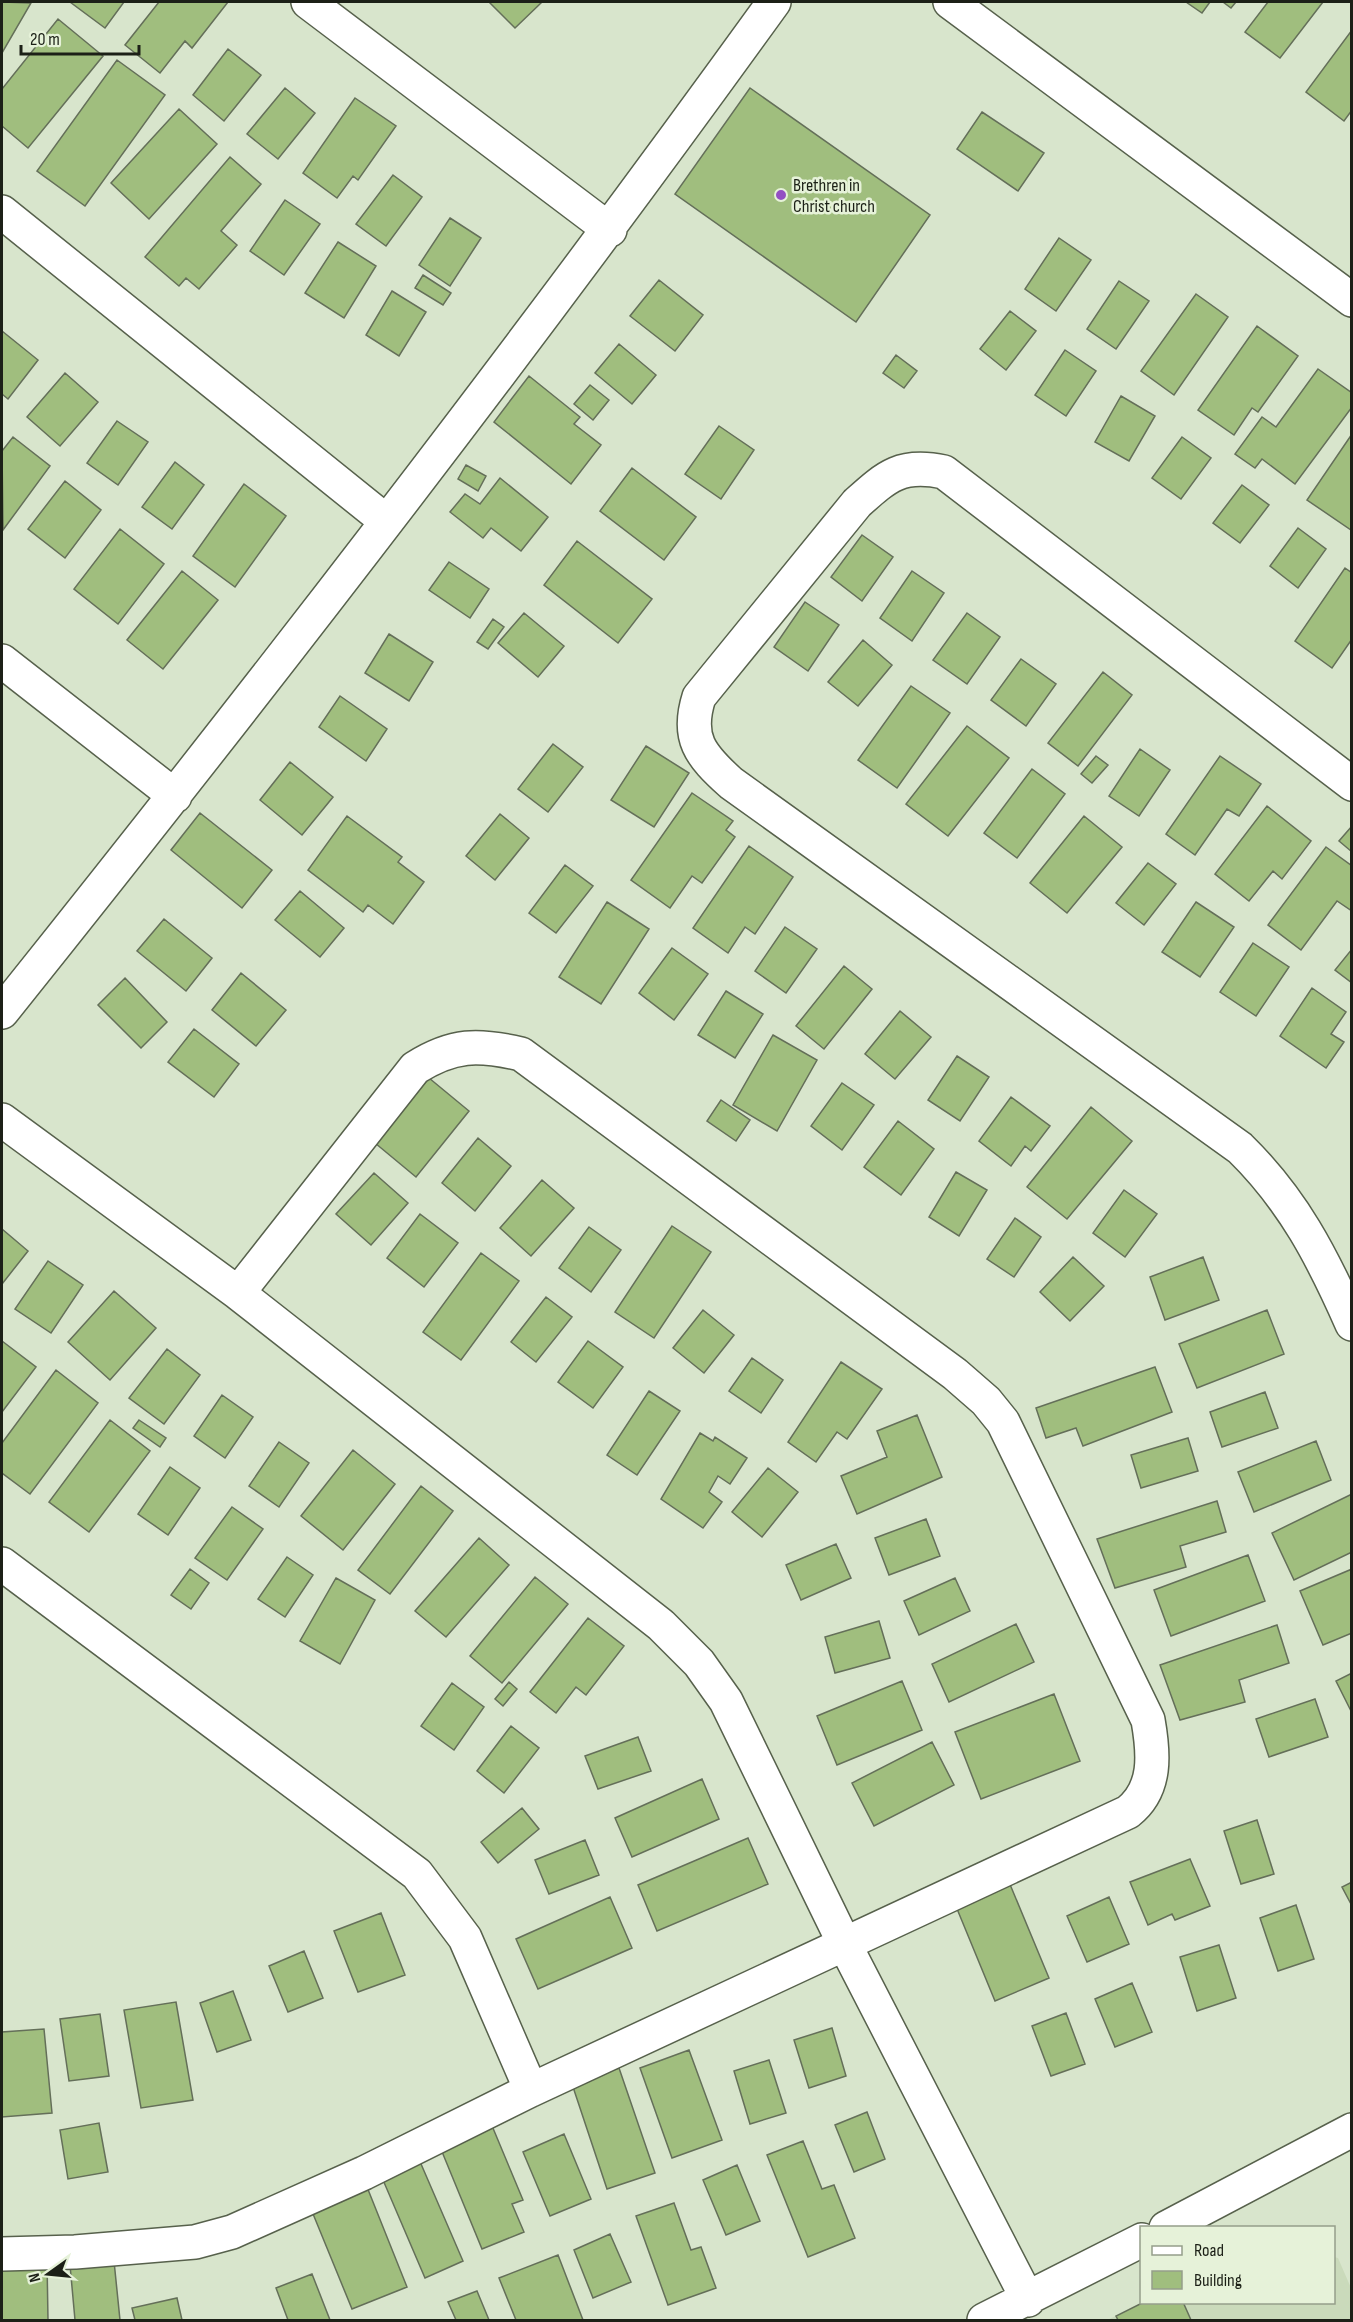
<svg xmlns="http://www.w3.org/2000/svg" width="1353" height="2322" font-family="'Sofia Sans Condensed',sans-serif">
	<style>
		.built { fill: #cadabb }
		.building { fill: #a0be7e; stroke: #646f59; stroke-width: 1.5 }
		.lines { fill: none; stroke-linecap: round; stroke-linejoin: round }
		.minor-casing { stroke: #57614c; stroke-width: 36 }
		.tertiary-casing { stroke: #57614c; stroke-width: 36 }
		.minor { stroke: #fff; stroke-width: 33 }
		.tertiary { stroke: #fff; stroke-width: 33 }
		.poi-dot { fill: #934fc3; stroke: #e6f2d9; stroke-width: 2 }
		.labels { text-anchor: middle; stroke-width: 5; stroke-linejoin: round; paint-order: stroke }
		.poi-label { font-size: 18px; fill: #1c2017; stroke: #e6f2d9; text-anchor: start }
	</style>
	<rect width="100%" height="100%" fill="#d8e5cc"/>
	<path class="built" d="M1334 2257 1338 2258 1351 2288V2320H1107L1145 2303 1334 2302Z"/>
	<path class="building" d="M2 2 31 3 2 53Z
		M70 2H124L105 28Z
		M159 2H228L192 48 185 41 160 73 125 45Z
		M489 2H542L515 28Z
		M1186 2H1210L1202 13Z
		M1223 2H1236L1231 8Z
		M1268 2H1323L1280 58 1245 32Z
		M58 19 103 56 28 148 2 126V89Z
		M1352 30V110L1344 121 1306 92Z
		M228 49 261 75 224 121 193 95Z
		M117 60 165 95 85 206 37 171Z
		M285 88 315 113 278 159 247 134Z
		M750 88 930 215 856 322 675 194Z
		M355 98 396 126 358 180 353 176 337 198 303 173Z
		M179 109 217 144 149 219 111 183Z
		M982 112 1044 153 1018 191 957 149Z
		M230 157 261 184 221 231 237 245 199 289 186 278 179 286 145 257Z
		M393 175 422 197 386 246 356 224Z
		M285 200 320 224 284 275 250 251Z
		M450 218 481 238 450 286 419 265Z
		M1059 238 1091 260 1056 311 1025 289Z
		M338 242 376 266 344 318 305 293Z
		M423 275 451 293 443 305 415 288Z
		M659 280 703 315 675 351 630 316Z
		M1119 281 1149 301 1116 349 1087 329Z
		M392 291 426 312 399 356 366 335Z
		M1196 294 1228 317 1174 395 1141 371Z
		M1010 311 1036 331 1006 370 980 349Z
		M1257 326 1298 356 1258 412 1252 408 1234 435 1198 410Z
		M2 331 38 360 8 399 2 394Z
		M619 344 656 375 632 404 595 373Z
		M1065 350 1096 371 1066 416 1035 395Z
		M896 355 917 371 904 388 883 373Z
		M1318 369 1352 393V407L1295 484 1262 459 1255 468 1235 454 1262 417 1276 427Z
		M65 373 98 402 60 446 27 417Z
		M529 376 580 417 574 424 601 445 571 484 494 422Z
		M590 385 609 400 593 420 574 404Z
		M1121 396 1155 416 1129 461 1095 442Z
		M117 421 148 442 118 485 87 463Z
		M719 426 754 450 721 499 685 474Z
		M1352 434V530H1351L1307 500Z
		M13 437 50 466 3 530 2 451Z
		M1182 437 1211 458 1181 499 1152 478Z
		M175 462 204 485 172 529 142 507Z
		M466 465 486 476 478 491 458 479Z
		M632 468 696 517 664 560 600 511Z
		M500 478 548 517 521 551 491 528 483 538 450 512 465 494 480 504Z
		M65 481 101 510 65 558 28 529Z
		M244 484 286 516 235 587 193 556Z
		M1242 485 1269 505 1240 543 1213 523Z
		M1298 528 1326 549 1298 588 1270 566Z
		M120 529 164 564 118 624 74 589Z
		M862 535 893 557 862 601 831 577Z
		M577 541 652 599 618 643 544 585Z
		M449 562 489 589 470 618 429 590Z
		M1345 568 1352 573V639L1332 668 1295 641Z
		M182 571 218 600 163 669 127 640Z
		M912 571 944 593 912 641 880 618Z
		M805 602 839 625 808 671 774 647Z
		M524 613 564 646 538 677 498 643Z
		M967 613 1000 637 967 684 933 660Z
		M493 619 504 627 488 649 477 642Z
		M389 634 433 662 409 701 365 673Z
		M863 640 892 665 858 706 828 682Z
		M1021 659 1056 684 1026 726 991 700Z
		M1103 672 1132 695 1078 766 1048 743Z
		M911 686 950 713 897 788 858 760Z
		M340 696 387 729 366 761 319 727Z
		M967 726 1009 758 948 836 906 804Z
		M553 744 583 767 548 812 518 789Z
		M646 746 689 773 654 827 611 800Z
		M1140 749 1170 770 1139 816 1109 796Z
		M1096 756 1108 765 1092 783 1081 774Z
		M1220 756 1261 784 1239 816 1227 809 1195 855 1166 834Z
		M290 762 333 797 302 835 260 800Z
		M1032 769 1065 794 1017 858 984 833Z
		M692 793 733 821 726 830 735 837 702 883 692 876 670 908 631 880Z
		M1267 806 1311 841 1282 879 1273 871 1249 901 1215 874Z
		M200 813 272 870 242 908 171 850Z
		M500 814 529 838 495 880 466 856Z
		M347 816 402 857 398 862 424 882 393 924 368 905 363 912 308 870Z
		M1084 816 1122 847 1067 913 1030 883Z
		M1352 826V852L1339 841Z
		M749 846 793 877 755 934 745 927 728 953 693 928Z
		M1326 847 1352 866V911L1337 901 1301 950 1268 925Z
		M1148 863 1176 884 1144 925 1116 903Z
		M565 865 593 886 556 933 529 913Z
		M300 891 344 928 320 957 275 920Z
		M607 902 649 929 601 1004 559 977Z
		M1196 902 1234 927 1200 977 1162 952Z
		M164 919 212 958 186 991 137 951Z
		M785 927 817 949 786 993 755 971Z
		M1253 943 1289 967 1256 1016 1220 992Z
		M672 948 708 974 674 1020 639 993Z
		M1352 949V983L1335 970Z
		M844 966 872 989 824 1049 796 1026Z
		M241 973 286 1010 256 1046 212 1010Z
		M125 978 167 1022 141 1048 98 1005Z
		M1312 988 1346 1012 1331 1034 1344 1042 1326 1068 1280 1036Z
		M726 991 763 1014 735 1058 698 1035Z
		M900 1011 931 1037 895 1079 865 1054Z
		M194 1029 239 1064 214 1097 168 1062Z
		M773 1035 817 1060 777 1131 733 1105Z
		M957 1056 989 1077 960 1121 928 1100Z
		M429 1078 469 1111 416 1177 375 1143Z
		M842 1083 874 1105 842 1150 811 1126Z
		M1011 1097 1050 1126 1031 1151 1025 1146 1011 1166 979 1141Z
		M721 1100 750 1120 736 1141 707 1121Z
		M1091 1107 1132 1141 1067 1219 1027 1187Z
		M898 1121 934 1149 901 1195 864 1167Z
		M478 1138 511 1166 475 1211 442 1183Z
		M956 1172 987 1190 959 1236 929 1217Z
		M374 1173 408 1203 371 1245 336 1214Z
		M542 1180 574 1208 531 1256 500 1228Z
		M1124 1190 1157 1214 1125 1257 1093 1233Z
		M420 1214 458 1243 424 1287 387 1258Z
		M1015 1218 1041 1237 1014 1277 987 1259Z
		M672 1226 711 1252 654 1338 615 1312Z
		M589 1227 621 1250 591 1292 559 1268Z
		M2 1229 28 1251 2 1284Z
		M481 1253 519 1281 461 1360 423 1332Z
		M1073 1257 1104 1286 1070 1321 1040 1292Z
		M1203 1257 1219 1300 1165 1320 1150 1277Z
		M48 1261 83 1285 51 1333 15 1309Z
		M114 1291 156 1328 110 1380 68 1342Z
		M546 1297 572 1317 536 1362 511 1342Z
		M703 1310 734 1335 704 1373 673 1348Z
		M1267 1310 1284 1354 1197 1388 1179 1344Z
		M2 1341 36 1367 2 1412Z
		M588 1341 623 1367 593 1408 558 1382Z
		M167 1349 200 1375 164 1424 129 1398Z
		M752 1358 783 1380 761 1413 729 1391Z
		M841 1362 882 1389 847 1439 837 1432 816 1462 788 1442Z
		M1155 1367 1172 1412 1083 1446 1076 1428 1046 1438 1036 1408Z
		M56 1370 98 1403 30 1494 2 1473V1443Z
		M649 1391 680 1411 637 1475 607 1455Z
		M1265 1392 1278 1428 1222 1447 1210 1412Z
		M222 1395 253 1417 225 1458 194 1436Z
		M917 1415 942 1477 857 1514 841 1476 887 1457 877 1431Z
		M110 1420 150 1451 89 1532 49 1502Z
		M139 1420 166 1438 160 1447 133 1428Z
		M700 1433 713 1441 715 1437 747 1458 730 1484 718 1476 709 1492 722 1502 703 1528 661 1499Z
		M1188 1438 1198 1471 1141 1488 1131 1455Z
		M1316 1441 1331 1480 1254 1512 1238 1472Z
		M279 1442 309 1463 279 1507 249 1486Z
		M353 1450 395 1484 343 1550 301 1516Z
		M170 1467 200 1488 168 1535 138 1514Z
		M768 1468 798 1492 762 1537 732 1512Z
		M421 1486 453 1511 390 1594 358 1570Z
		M1352 1494V1552L1294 1580 1272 1533Z
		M1217 1501 1226 1532 1180 1546 1186 1567 1115 1588 1097 1539Z
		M232 1507 263 1529 227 1580 195 1558Z
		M926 1519 940 1556 889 1575 875 1538Z
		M479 1538 509 1565 446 1637 415 1611Z
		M836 1544 851 1578 801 1600 786 1565Z
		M1248 1555 1265 1601 1171 1636 1154 1590Z
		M287 1557 313 1575 285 1617 258 1599Z
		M190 1569 209 1583 191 1609 171 1595Z
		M1352 1569V1633L1323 1645 1300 1591Z
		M535 1577 568 1604 502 1683 470 1656Z
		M336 1578 375 1600 340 1664 300 1641Z
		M955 1578 970 1611 919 1635 904 1601Z
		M588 1618 624 1646 586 1695 576 1687 556 1713 530 1692Z
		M879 1621 890 1658 835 1673 825 1637Z
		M1016 1624 1034 1662 949 1702 932 1664Z
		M1277 1625 1289 1663 1239 1680 1245 1702 1180 1720 1160 1665Z
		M1352 1673V1713L1336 1681Z
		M902 1681 922 1730 837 1765 817 1716Z
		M509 1682 517 1689 503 1706 495 1699Z
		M452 1683 484 1707 454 1750 421 1726Z
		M1054 1694 1080 1761 981 1799 955 1732Z
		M1315 1699 1328 1737 1269 1757 1256 1719Z
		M511 1726 539 1748 504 1793 477 1771Z
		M638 1737 651 1771 598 1789 585 1756Z
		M932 1742 954 1785 874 1826 852 1783Z
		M702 1779 719 1819 632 1857 615 1818Z
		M522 1808 539 1829 498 1863 481 1842Z
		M1257 1820 1274 1874 1241 1884 1224 1831Z
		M748 1838 768 1884 657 1931 638 1885Z
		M585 1840 599 1875 549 1894 535 1860Z
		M1190 1859 1210 1906 1175 1920 1172 1914 1148 1925 1130 1882Z
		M1009 1882 1049 1978 995 2001 955 1904Z
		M1352 1882V1906L1342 1887Z
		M610 1897 632 1948 538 1989 516 1939Z
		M1109 1897 1129 1944 1087 1962 1067 1916Z
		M1296 1905 1314 1959 1278 1971 1260 1918Z
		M381 1913 405 1975 358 1992 334 1931Z
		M1219 1945 1236 1998 1197 2011 1180 1957Z
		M304 1951 323 1998 288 2012 269 1966Z
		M1132 1983 1152 2032 1115 2047 1095 1999Z
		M233 1991 251 2040 217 2052 200 2003Z
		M176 2002 193 2100 141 2108 124 2010Z
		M1066 2013 1085 2064 1051 2076 1032 2026Z
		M100 2014 109 2076 69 2081 60 2019Z
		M832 2028 846 2076 809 2088 794 2040Z
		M44 2029 52 2113 2 2117V2032Z
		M689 2050 722 2140 672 2158 640 2068Z
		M769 2060 786 2113 750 2124 734 2071Z
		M619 2068 655 2173 607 2189 572 2084Z
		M867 2112 885 2159 854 2172 835 2125Z
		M490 2121 523 2200 512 2204 524 2232 482 2249 438 2142Z
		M99 2123 108 2172 68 2179 60 2130Z
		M564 2134 591 2199 550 2216 523 2152Z
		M803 2141 822 2189 834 2185 855 2238 808 2257 767 2155Z
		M418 2157 463 2261 425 2278 380 2173Z
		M737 2165 760 2221 726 2235 703 2180Z
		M367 2187 407 2287 352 2309 311 2209Z
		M674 2203 691 2250 701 2247 716 2288 668 2305 636 2216Z
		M610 2234 631 2282 593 2298 574 2250Z
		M558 2255 583 2320H516L499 2278Z
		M2 2260H47L48 2320H2Z
		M114 2261 120 2320H75L70 2265Z
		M312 2274 330 2320H288L276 2288Z
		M477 2291 489 2320H456L448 2302Z
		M177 2298 182 2320H135L132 2308Z
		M1144 2302H1183L1191 2320H1118L1116 2316Z"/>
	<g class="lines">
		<defs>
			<path id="minor" d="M308 2 610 230
				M2 212 386 521
				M2 661 175 796
				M1352 784 944 472C901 463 887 476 857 503L699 697C686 738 700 755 731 783L1240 1148C1293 1200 1322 1256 1352 1324
				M2 1012C267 681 526 346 774 2
				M2 1120 238 1293 661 1625 699 1663 726 1701 845 1945 1028 2300
				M2 1564 417 1874 465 1938 531 2090
				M1166 2228 1352 2130
				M2 2254 75 2252 195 2242 232 2232 364 2173 531 2090 1128 1812C1157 1789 1154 1754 1148 1720L1003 1422 986 1401 955 1374 521 1054C478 1044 453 1044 415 1068L238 1293
				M984 2320 1142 2240"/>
			<path id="tertiary" d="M950 2 1352 300"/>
		</defs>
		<use href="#minor" class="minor-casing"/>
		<use href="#tertiary" class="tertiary-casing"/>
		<use href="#minor" class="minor"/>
		<use href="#tertiary" class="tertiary"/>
	</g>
	<circle class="poi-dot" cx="781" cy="195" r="6"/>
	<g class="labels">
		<g class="poi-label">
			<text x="793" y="191">Brethren in<tspan x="793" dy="21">Christ church</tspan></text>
		</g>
	</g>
	<rect width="1353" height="2322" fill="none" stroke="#1c2017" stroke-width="6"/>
	<rect x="1140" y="2226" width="195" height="78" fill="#e6f2d9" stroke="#959e8b" stroke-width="1.5"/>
	<rect x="1152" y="2246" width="30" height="9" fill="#ffffff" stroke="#959e8b" stroke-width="1.5"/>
	<text x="1194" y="2256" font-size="18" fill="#1c2017">Road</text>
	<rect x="1152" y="2271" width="30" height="18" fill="#a0be7e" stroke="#959e8b" stroke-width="1.5"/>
	<text x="1194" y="2286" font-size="18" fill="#1c2017">Building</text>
	<g transform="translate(48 2274) rotate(255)" stroke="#e6f2d9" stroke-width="4.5" paint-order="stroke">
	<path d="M0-4.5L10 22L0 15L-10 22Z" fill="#1c2017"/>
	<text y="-9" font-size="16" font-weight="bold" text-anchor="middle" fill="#1c2017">N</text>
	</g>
	<path d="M21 45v9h118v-9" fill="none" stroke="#1c2017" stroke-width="3"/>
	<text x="30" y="45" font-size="18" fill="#1c2017" stroke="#e6f2d9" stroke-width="4.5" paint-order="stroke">20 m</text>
</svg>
